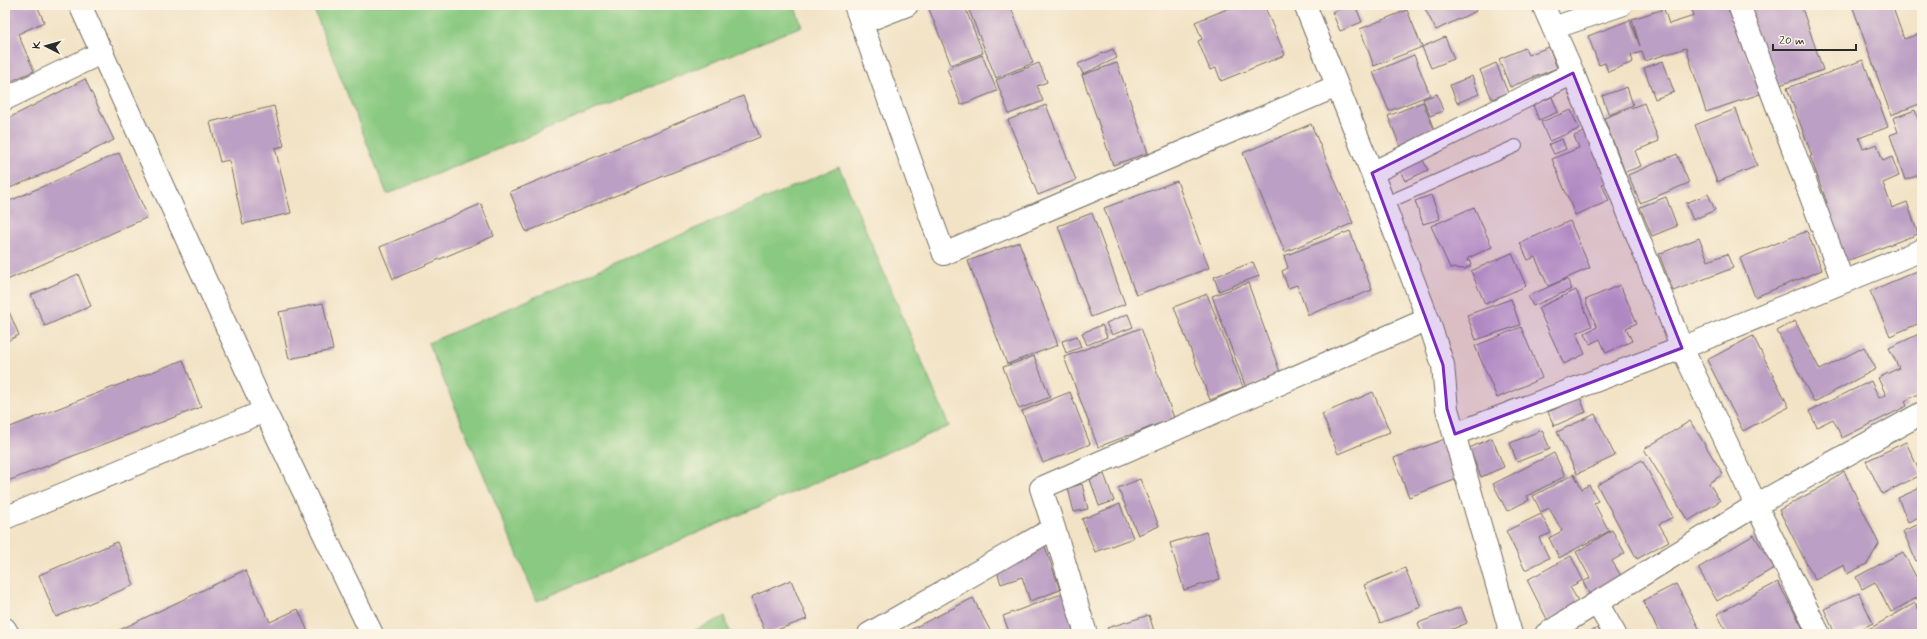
<svg xmlns="http://www.w3.org/2000/svg" width="1927" height="639" font-family="Mynerve,sans-serif">
	<style>
		.green { fill: #8ac981; stroke: #5a7a56 }
		.building { fill: #bc9fc4 }
		.lines { fill: none; stroke-linecap: round; stroke-linejoin: round }
		.service-casing { stroke: #716b61; stroke-width: 14 }
		.minor-casing { stroke: #716b61; stroke-width: 24 }
		.service { stroke: #fff; stroke-width: 12 }
		.minor { stroke: #fff; stroke-width: 22 }
		.marked { fill: #7b2cbf; fill-opacity: 0.2; stroke: #7b2cbf; stroke-width: 3; stroke-linejoin: round }
	</style>
	<rect width="100%" height="100%" fill="#fcf5e5"/>
	<filter id="ink" filterUnits="userSpaceOnUse"><feTurbulence type="fractalNoise" baseFrequency=".025" numOctaves="2"/><feDisplacementMap in="SourceGraphic" scale="8" xChannelSelector="R" yChannelSelector="G"/><feConvolveMatrix kernelMatrix="1 2 1 2 8 2 1 2 1" color-interpolation-filters="sRGB"/></filter>
	<filter id="wash" filterUnits="userSpaceOnUse"><feTurbulence type="fractalNoise" baseFrequency=".012" numOctaves="4" result="noise"/><feDisplacementMap in="SourceGraphic" scale="16" xChannelSelector="R" yChannelSelector="G"/><feGaussianBlur stdDeviation="0.9" result="paint"/><feColorMatrix in="noise" values="0 0 0 0 0 0 0 0 0 0 0 0 0 0 0 0 0 1.4 0 .05"/><feComposite in="paint" operator="in"/></filter>
	<g filter="url(#wash)">
		<rect width="100%" height="100%" fill="#f2e3c6"/>
		<path class="green" d="M312 5H794L802 26 387 194Z
			M839 167 949 426 537 601 428 343Z
			M724 617 731 634H686Z"/>
		<g id="blocks">
			<path class="building" d="M5 5H37L44 22 18 34 34 71 5 84Z
				M939 5H964L983 53 951 65 929 9Z
				M967 5H1010L1033 63 996 78Z
				M1237 5H1264L1285 55 1221 81 1216 68 1210 70 1198 41 1202 39 1195 22Z
				M1351 5H1355L1362 22 1340 31 1332 12Z
				M1423 5H1473L1476 11 1436 30Z
				M1691 5H1730L1760 94 1706 112 1686 48 1645 61 1642 52 1631 55 1633 62 1608 72 1605 63 1599 65 1588 36 1630 20 1640 46 1632 19 1664 9 1669 24 1694 16Z
				M1747 5H1801L1823 70 1774 87Z
				M1852 5H1892L1904 39 1922 33V103L1891 115Z
				M1407 10 1422 47 1374 66 1360 29Z
				M1445 37 1454 59 1431 68 1422 47Z
				M1549 47 1557 68 1510 87 1499 59 1525 48 1528 55Z
				M1113 49 1117 58 1083 74 1078 64Z
				M982 55 997 91 961 105 947 69Z
				M1414 55 1430 95 1389 111 1373 72Z
				M1863 60 1888 127 1859 138 1863 149 1877 144 1883 161 1892 157 1899 176 1883 183 1892 208 1907 202 1918 234 1844 262 1823 205 1827 203 1810 156H1812L1787 88Z
				M1663 61 1674 92 1655 99 1644 68Z
				M1039 63 1047 82 1037 86 1043 101 1009 114 996 80Z
				M1117 63 1148 153 1113 165 1082 75Z
				M1496 63 1508 93 1492 99 1480 70Z
				M1472 76 1479 94 1457 103 1450 85Z
				M85 79 114 140 48 172 5 190V120Z
				M1627 87 1633 105 1609 115 1602 96Z
				M1437 94 1443 111 1430 116 1423 99Z
				M743 96 760 137 526 232 510 192Z
				M1552 97 1558 112 1539 120 1533 105Z
				M1423 102 1435 132 1400 146 1388 116Z
				M1644 103 1659 141 1635 151 1641 166 1625 172 1604 118Z
				M1046 105 1076 180 1038 195 1008 120Z
				M274 106 284 146 275 148 291 213 243 224 229 160 220 162 210 122Z
				M1736 109 1757 166 1717 182 1695 125Z
				M1571 110 1579 129 1549 141 1541 122Z
				M1915 110 1922 132V174L1905 180 1890 135 1898 132 1893 118Z
				M1311 124 1353 223 1285 252 1243 153Z
				M1587 131 1608 182 1602 184 1609 201 1575 215 1552 159 1579 148 1574 136Z
				M1562 139 1566 149 1554 154 1549 144Z
				M119 153 148 217 5 281V203Z
				M1677 154 1689 183 1640 203 1628 175Z
				M1422 158 1428 170 1405 181 1399 168Z
				M1177 181 1209 268 1136 295 1104 208Z
				M1708 194 1715 210 1693 220 1686 203Z
				M1431 195 1440 219 1423 224 1415 201Z
				M1666 197 1677 226 1652 236 1640 207Z
				M481 204 494 236 393 279 380 247Z
				M1474 207 1492 247 1468 258 1467 261H1471L1470 267H1467L1466 269 1450 268 1431 226Z
				M1092 213 1125 304 1091 317 1058 226Z
				M1570 221 1590 268 1548 286 1535 257 1528 260 1520 243Z
				M1350 231 1372 290 1308 315 1297 285 1288 288 1282 271 1288 268 1284 256Z
				M1807 231 1822 270 1755 297 1740 258Z
				M1699 238 1708 261 1727 254 1733 268 1673 291 1659 254Z
				M1019 242 1058 345 1007 364 968 261Z
				M1512 253 1526 286 1485 304 1471 271Z
				M1253 262 1259 276 1219 291 1214 277Z
				M1922 269V322L1890 336 1870 291Z
				M78 274 91 306 45 326 31 295Z
				M1567 279 1572 289 1533 306 1528 296Z
				M1248 283 1281 375 1246 388 1212 296Z
				M1620 285 1637 323 1626 328 1632 341 1606 353 1600 339 1590 344 1585 333 1597 327 1585 300Z
				M1576 290 1592 326 1576 333 1585 354 1564 364 1538 308Z
				M1207 294 1243 387 1210 400 1174 307Z
				M1511 299 1520 325 1476 340 1467 315Z
				M323 303 333 350 289 359 279 312Z
				M7 307 19 335 5 342V308Z
				M1128 314 1133 327 1112 335 1106 323Z
				M1795 321 1820 370 1864 347 1876 369 1814 402 1777 331Z
				M1102 325 1107 337 1087 345 1082 333Z
				M1521 327 1542 378 1497 398 1475 346Z
				M1141 328 1174 418 1098 447 1064 357Z
				M1919 334 1922 340V392L1905 401 1907 406 1842 438 1833 419 1817 427 1809 411 1871 381 1879 398 1886 395 1878 378 1899 368 1889 348Z
				M1077 336 1081 347 1066 353 1062 341Z
				M1753 336 1789 407 1743 431 1707 360Z
				M1034 356 1050 397 1019 409 1003 367Z
				M183 360 201 407 5 482V429Z
				M1070 392 1090 444 1043 463 1022 411Z
				M1373 392 1390 432 1338 454 1322 414Z
				M1580 398 1586 412 1554 426 1548 412Z
				M1595 414 1615 456 1577 474 1557 432Z
				M1690 421 1723 474 1709 483 1720 501 1688 521 1644 449Z
				M1542 430 1550 449 1517 462 1510 443Z
				M1492 438 1504 467 1481 477 1469 448Z
				M1445 439 1460 478 1409 497 1394 458Z
				M1906 442 1921 475 1882 494 1866 461Z
				M1554 453 1565 476 1527 496 1529 500 1507 511 1493 484Z
				M1642 460 1673 517 1659 524 1669 541 1637 559 1597 485Z
				M1844 471 1879 544 1867 564 1847 574 1844 565 1815 580 1779 510 1827 484Z
				M1104 474 1114 501 1099 506 1090 479Z
				M1574 474 1582 489 1589 485 1598 501 1594 503 1609 531 1559 558 1549 538 1562 531 1549 508 1541 512 1533 496Z
				M1140 479 1159 526 1138 535 1118 488Z
				M1922 480V516L1908 522 1898 498 1918 489Z
				M1082 484 1088 509 1074 512 1068 488Z
				M1120 504 1133 538 1095 552 1082 519Z
				M1541 514 1551 533 1539 538 1549 558 1525 570 1506 531Z
				M1922 523V559L1916 561 1903 531Z
				M1612 530 1625 553 1612 561 1623 579 1591 597 1583 582 1590 578 1576 552Z
				M1206 532 1220 579 1184 590 1170 543Z
				M1754 535 1774 568 1717 601 1698 568Z
				M117 542 134 585 56 617 39 575Z
				M1045 546 1060 590 1030 601 1022 577 1001 584 995 564Z
				M1903 552 1922 588V595L1891 612 1875 582 1862 589 1856 577Z
				M1571 556 1583 580 1570 587 1580 604 1548 621 1527 580Z
				M1405 568 1421 607 1380 623 1364 585Z
				M245 570 270 622 298 609 309 634H111Z
				M791 580 807 619 766 634 751 597Z
				M1778 582 1806 634H1728L1717 614Z
				M1676 584 1702 634H1660L1643 601Z
				M1064 593 1078 631 1070 634H1010L1003 616Z
				M1859 593 1873 623 1852 633V634H1835L1824 609Z
				M973 598 992 634H912L910 630Z
				M1915 603 1922 615 1921 634H1860Z
				M1461 607 1467 623 1450 630 1451 634H1422L1418 623Z
				M1149 615 1155 634H1109L1107 628Z
				M1598 628 1601 634H1586Z"/>
		</g>
	</g>
	<g filter="url(#ink)">
		<use href="#blocks" fill-opacity="0" stroke="#716b61" stroke-width="1"/>
		<g class="lines">
			<defs>
				<path id="service" d="M1384 204 1516 146"/>
				<path id="minor" d="M80 5 265 411 372 634
					M855 5 944 254 1337 86
					M1305 5 1372 173 1428 319 1443 365 1447 409 1511 634
					M1543 5 1573 73 1682 348 1756 505 1922 413
					M1739 5 1843 282
					M861 23 907 5
					M1553 28 1621 5
					M5 99 103 52
					M1372 173 1573 73
					M1455 434 1682 348 1922 250
					M5 518 265 411
					M1054 528 1041 488 1428 319
					M1597 603 1615 634
					M5 629 8 634
					M869 634 1054 528 1086 634
					M1546 634 1756 505 1819 634"/>
			</defs>
			<use href="#service" class="service-casing"/>
			<use href="#minor" class="minor-casing"/>
			<use href="#service" class="service"/>
			<use href="#minor" class="minor"/>
		</g>
	</g>
	<path class="marked" d="M1573 73 1682 348 1455 434 1447 409 1443 365 1372 173Z"/>
	<rect width="1927" height="639" fill="none" stroke="#fcf5e5" stroke-width="20"/>
	<g transform="translate(46 46) rotate(276)" stroke="#fcf5e5" stroke-width="3" paint-order="stroke">
	<path d="M0-3L7 15L0 10L-7 15Z" fill="#2b2b2b"/>
	<text y="-6" font-size="11" font-weight="bold" text-anchor="middle" fill="#2b2b2b">K</text>
	</g>
	<path d="M1773 44v6h83v-6" fill="none" stroke="#2b2b2b" stroke-width="2"/>
	<text x="1779" y="44" font-size="12" fill="#2b2b2b" stroke="#fcf5e5" stroke-width="3" paint-order="stroke">20 m</text>
</svg>
